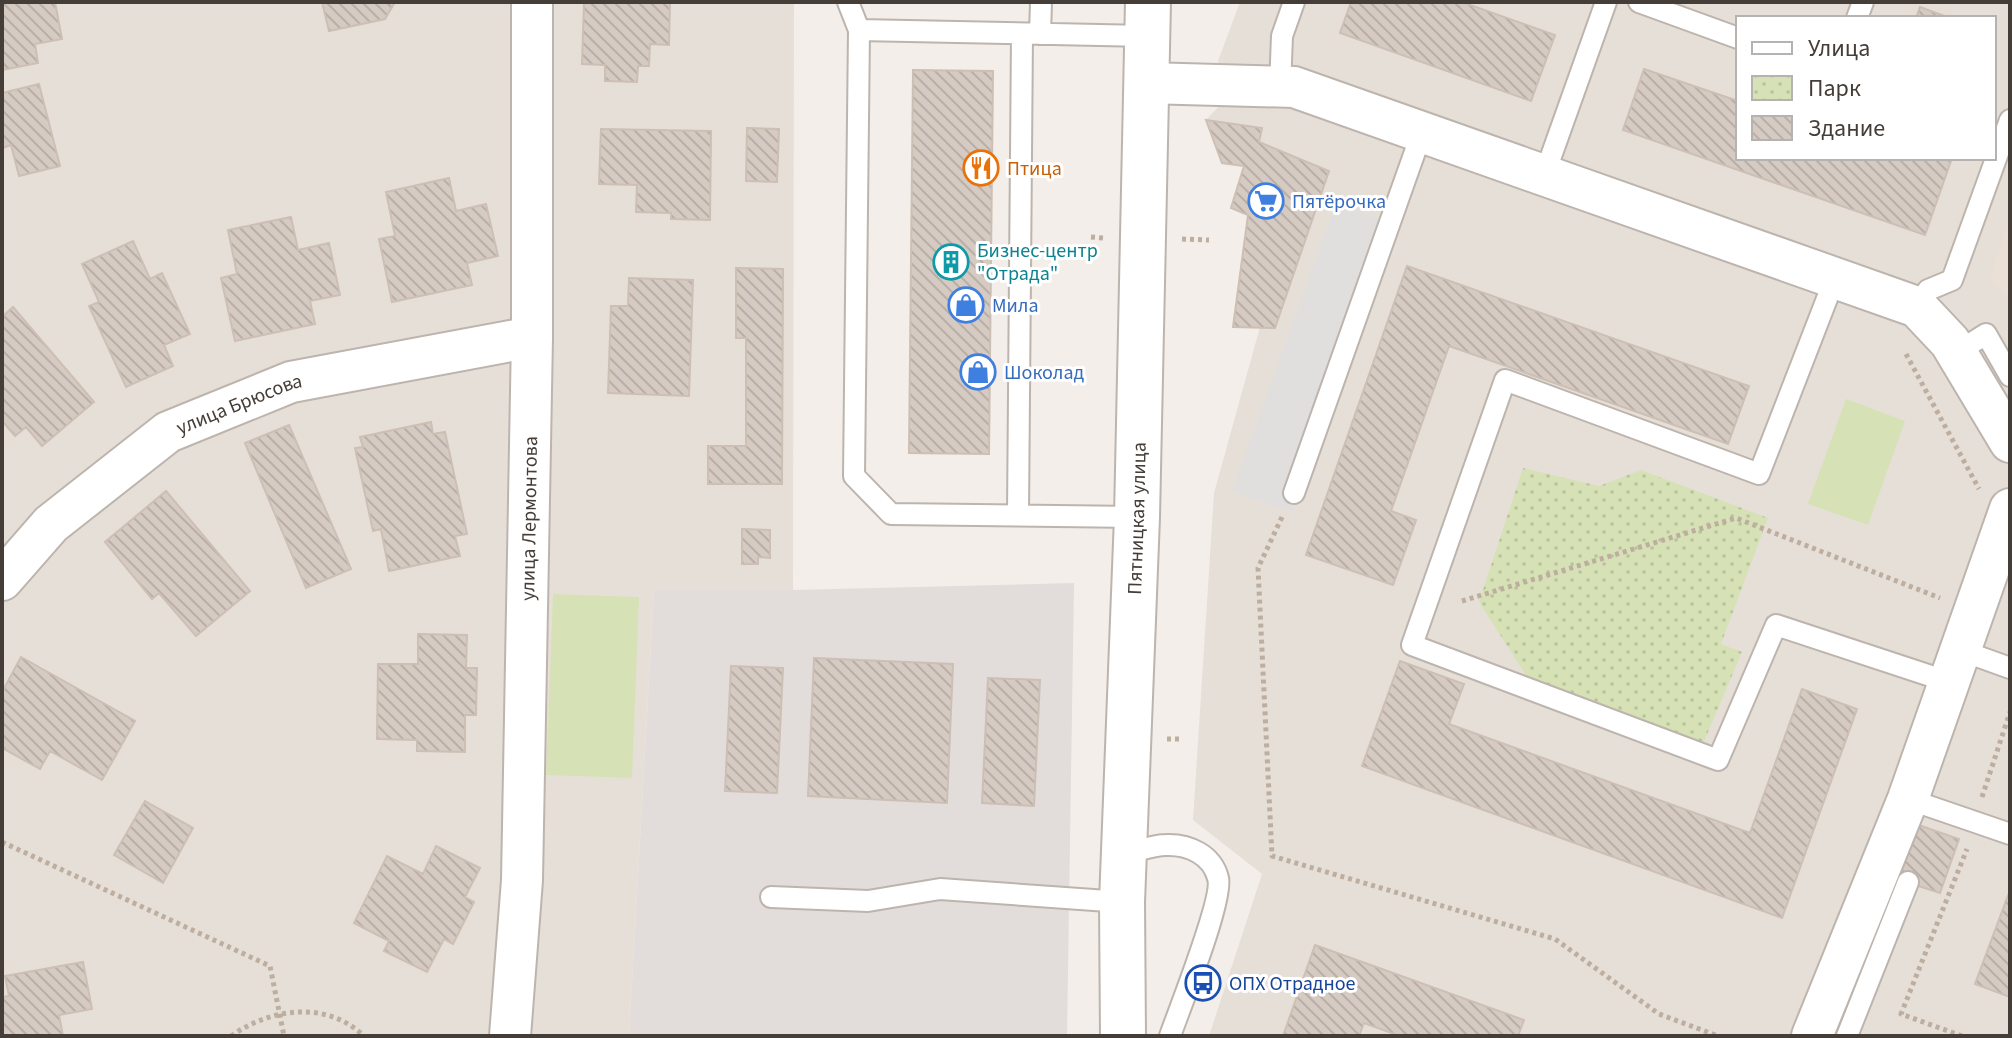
<svg xmlns="http://www.w3.org/2000/svg" width="2012" height="1038" font-family="'Source Sans 3',sans-serif">
	<style>
		.residential { fill: #e6dfd8; fill-rule: evenodd }
		.industrial { fill: #e2ddda }
		.education { fill: #eae0d5 }
		.green { fill: #d6e2b6 }
		.park { fill: url(#park-dots) }
		.parking { fill: #e1dfdd }
		.building { fill: url(#building-back-hatch); stroke: #cdbfb4; stroke-width: 2 }
		.lines { fill: none; stroke-linecap: round; stroke-linejoin: round }
		.service-casing { stroke: #bdb4ad; stroke-width: 24 }
		.minor-casing { stroke: #bdb4ad; stroke-width: 44 }
		.tertiary-casing { stroke: #bdb4ad; stroke-width: 48 }
		.path { stroke: #bdae9f; stroke-width: 5; stroke-dasharray: 4 4; stroke-linecap: butt }
		.service { stroke: #fff; stroke-width: 20 }
		.minor { stroke: #fff; stroke-width: 40 }
		.tertiary { stroke: #fff; stroke-width: 44 }
		.labels { text-anchor: middle; stroke-width: 6; stroke-linejoin: round; paint-order: stroke }
		.food-label { font-size: 20px; fill: #c56008; stroke: #fff; text-anchor: start }
		.shop-label { font-size: 20px; fill: #366cbe; stroke: #fff; text-anchor: start }
		.culture-label { font-size: 20px; fill: #0d838f; stroke: #fff; text-anchor: start }
		.street-label { font-size: 20px; fill: #453e38; stroke: #fff }
		.transit-label { font-size: 20px; fill: #164399; stroke: #fff; text-anchor: start }
	</style>
	<defs>
		<pattern id="park-dots" width="8" height="8" patternUnits="userSpaceOnUse" patternTransform="scale(2)"><rect width="8" height="8" fill="#d6e2b6"/><path d="M2 2h.1M6 6h.1" fill="none" stroke="#b9c39d" stroke-width="1.8" stroke-linecap="round"/></pattern>
		<pattern id="building-back-hatch" width="6" height="6" patternUnits="userSpaceOnUse" patternTransform="scale(2)"><rect width="6" height="6" fill="#d6cbc3"/><path d="M-1 5l2 2M0 0l6 6M5-1l2 2" fill="none" stroke="#b9afa8"/></pattern>
	</defs>
	<rect width="100%" height="100%" fill="#f3eee9"/>
	<path class="residential" d="M2 2H794L793 590H654L629 1036H2Z
		M1240 2H2010V1036H1209L1262 874 1193 820 1214 493 1260 327H1233L1248 215 1231 208 1244 166 1222 163 1206 120 1223 102 1218 61ZM1738 18H1994V158H1738Z"/>
	<path class="industrial" d="M1074 583 1067 1036H629L654 590H793Z"/>
	<path class="education" d="M2010 216V299L1989 278Z"/>
	<path class="green" d="M1846 399 1905 421 1868 525 1808 504Z
		M553 594 639 597 632 778 546 775Z"/>
	<path class="park" d="M1523 468 1599 486 1641 470 1768 518 1721 644 1742 652 1703 744 1529 680 1479 602Z"/>
	<path class="parking" d="M1336 202 1396 224 1292 513 1232 491Z"/>
	<path class="building" d="M2 2H55L62 39 35 44 38 63 2 70Z
		M322 2H395L385 19 329 31Z
		M584 2H670L669 45 650 44 649 66H638L637 82 605 81V65L582 64Z
		M1351 2H1462L1555 35 1531 101 1340 33Z
		M1920 7 1950 18H1916Z
		M1644 69 1738 101V158H1952L1925 235 1623 130Z
		M913 70 993 71 989 454 909 453Z
		M39 84 60 166 19 176 11 145 2 148V93Z
		M1206 120 1262 128 1259 142 1329 171 1275 328 1233 327 1248 215 1231 208 1244 166 1222 163Z
		M747 128 779 129 777 182 746 181Z
		M601 129 711 131 710 220 671 219V213L636 212 637 185 599 184Z
		M449 178 456 211 486 204 498 256 467 263 472 285 392 302 379 239 395 236 386 192Z
		M291 217 298 250 329 243 340 295 310 301 315 324 235 341 221 278 237 274 228 230Z
		M133 241 150 279 162 273 190 334 164 345 173 366 126 387 89 306 99 302 82 264Z
		M1407 266 1749 386 1728 444 1449 346 1391 511 1416 520 1393 585 1306 555Z
		M736 268 783 269 782 484H708V446H746V338H736Z
		M629 278 693 280 689 396 608 393 611 306H628Z
		M13 307 94 402 42 446 26 427 15 436 2 421V317Z
		M431 422 433 434 445 432 467 534 455 536 460 556 389 571 381 529 373 531 355 448 363 447 360 437Z
		M289 425 351 569 306 588 245 443Z
		M166 491 250 591 196 636 159 593 152 599 105 542Z
		M742 529 770 530V558L758 557V564H742Z
		M418 634 467 635 466 668H477L476 715H465V752L417 751V740L377 739 378 664H418Z
		M21 657 135 721 102 780 50 751 40 769 2 748V692Z
		M814 658 953 664 947 803 808 796Z
		M1400 661 1464 684 1449 724 1750 833 1802 689 1857 709 1782 918 1362 766Z
		M731 666 783 668 777 793 725 791Z
		M988 678 1040 680 1034 806 982 803Z
		M145 801 193 828 163 883 114 855Z
		M1910 822 1959 839 1940 893 1891 877Z
		M436 846 480 868 465 897 474 902 453 944 444 939 427 972 384 951 389 941 354 923 387 856 423 874Z
		M2010 890V997L1975 984Z
		M1315 945 1524 1020 1518 1036H1400L1364 1023 1359 1036H1283Z
		M83 962 92 1009 59 1015 63 1036H2V997L9 996 5 976Z"/>
	<g class="lines">
		<defs>
			<path id="service" d="M848 2 859 30 854 476 891 514 1137 517
				M1639 2 1738 38
				M1857 18 1863 2
				M859 30 1147 36
				M1040 34 1041 2
				M1280 87 1282 36 1294 2
				M1544 176 1606 2
				M1835 278 1759 474 1505 380 1412 645 1718 760 1776 625 1949 682
				M1917 307 1928 290 1952 280 2010 120
				M1956 353 1986 334 2010 376
				M1294 493 1422 132
				M1018 515 1022 34
				M1960 650 2010 668
				M1908 799 2010 834
				M1124 854C1138 851 1153 845 1166 845 1189 844 1212 855 1218 878 1224 898 1179 1010 1170 1036
				M771 897 868 901 940 889 1122 902
				M1847 1036 1908 882"/>
			<g id="minor">
				<path d="M1146 83 1294 87 1917 307 1950 342 2010 442"/>
				<path id="s1" d="M2 580 51 524 168 432 291 382 532 337"/>
				<path id="s2" d="M510 1036 522 880 532 337V2"/>
				<path d="M1812 1036 1908 799 2010 509"/>
			</g>
			<g id="tertiary">
				<path id="s3" d="M1123 1036 1122 902 1137 517 1148 2"/>
			</g>
		</defs>
		<use href="#service" class="service-casing"/>
		<use href="#minor" class="minor-casing"/>
		<use href="#tertiary" class="tertiary-casing"/>
		<path class="path" d="M1091 237 1103 238
			M1182 239 1209 240
			M1906 354 1979 489
			M1282 517 1258 568 1272 856 1555 939 1659 1014 1718 1036
			M1462 601 1736 518 1940 598
			M1167 739H1182
			M1982 797 2010 712
			M2 842 270 966 284 1036
			M231 1036C271 1008 326 1000 364 1036
			M1962 1036 1901 1014 1967 849"/>
		<use href="#service" class="service"/>
		<use href="#minor" class="minor"/>
		<use href="#tertiary" class="tertiary"/>
	</g>
	<defs>
		<symbol id="restaurant-ring" viewBox="-11 -11 22 22"><circle r="9.5" fill="#fff" stroke="#e8710a" stroke-width="1.5"/><path d="M-5-6h1v4h1v-4h1v4h1v-4h1v5L-1.5 .5V6h-2V.5L-5-1ZM5-6V6H3V1.5H1.5Q1.5-4 5-6Z" fill="#e8710a"/></symbol>
		<symbol id="supermarket-ring" viewBox="-11 -11 22 22"><circle r="9.5" fill="#fff" stroke="#3f7fe0" stroke-width="1.5"/><path d="M-6-5.5h2.5l.6 2H6L4.5 2H-2.5L-4.4-4H-6ZM-1.5 3.2a1.3 1.3 0 1 0 .1 0ZM3 3.2a1.3 1.3 0 1 0 .1 0Z" fill="#3f7fe0"/></symbol>
		<symbol id="building-ring" viewBox="-11 -11 22 22"><circle r="9.5" fill="#fff" stroke="#0f9aa8" stroke-width="1.5"/><path d="M-4-6H4V6H1V3H-1V6H-4ZM-2.5-4.3h1.7v1.8h-1.7ZM.8-4.3h1.7v1.8H.8ZM-2.5-1h1.7V.8h-1.7ZM.8-1h1.7V.8H.8Z" fill="#0f9aa8"/></symbol>
		<symbol id="shop-ring" viewBox="-11 -11 22 22"><circle r="9.5" fill="#fff" stroke="#3f7fe0" stroke-width="1.5"/><path d="M-5-2.5h2.3a2.7 3.5 0 0 1 5.4 0H5L5.5 6h-11ZM-1.5-2.5h3a1.5 2.3 0 0 0-3 0Z" fill="#3f7fe0"/></symbol>
		<symbol id="bus-ring" viewBox="-11 -11 22 22"><circle r="9.5" fill="#fff" stroke="#1a4fb4" stroke-width="1.5"/><path d="M-5-6H5V4H4V6H2V4H-2V6H-4V4H-5ZM-3.5-4V0h7V-4ZM-3.5 1.2v1.5H-2V1.2ZM2 1.2v1.5H3.5V1.2Z" fill="#1a4fb4"/></symbol>
	</defs>
	<g fill-rule="evenodd">
		<use href="#restaurant-ring" x="961" y="148" width="40" height="40"/>
		<use href="#supermarket-ring" x="1246" y="181" width="40" height="40"/>
		<use href="#building-ring" x="931" y="242" width="40" height="40"/>
		<use href="#shop-ring" x="946" y="285" width="40" height="40"/>
		<use href="#shop-ring" x="958" y="352" width="40" height="40"/>
		<use href="#bus-ring" x="1183" y="963" width="40" height="40"/>
	</g>
	<g class="labels">
		<g class="food-label">
			<text x="1007" y="175">Птица</text>
		</g>
		<g class="shop-label">
			<text x="1292" y="208">Пятёрочка</text>
			<text x="992" y="312">Мила</text>
			<text x="1004" y="379">Шоколад</text>
		</g>
		<g class="culture-label">
			<text x="977" y="257">Бизнес-центр<tspan x="977" dy="23">"Отрада"</tspan></text>
		</g>
		<g class="street-label">
			<text dy="7" stroke="none"><textPath href="#s1" startOffset="300">улица Брюсова</textPath></text>
			<text dy="7" stroke="none"><textPath href="#s2" startOffset="518">улица Лермонтова</textPath></text>
			<text dy="7" stroke="none"><textPath href="#s3" startOffset="518">Пятницкая улица</textPath></text>
		</g>
		<g class="transit-label">
			<text x="1229" y="990">ОПХ Отрадное</text>
		</g>
	</g>
	<rect width="2012" height="1038" fill="none" stroke="#453e38" stroke-width="8"/>
	<rect x="1736" y="16" width="260" height="144" fill="#ffffff" stroke="#b5b2af" stroke-width="2"/>
	<rect x="1752" y="42" width="40" height="12" fill="#ffffff" stroke="#b5b2af" stroke-width="2"/>
	<text x="1808" y="56" font-size="24" fill="#453e38">Улица</text>
	<rect x="1752" y="76" width="40" height="24" fill="url(#park-dots)" stroke="#b5b2af" stroke-width="2"/>
	<text x="1808" y="96" font-size="24" fill="#453e38">Парк</text>
	<rect x="1752" y="116" width="40" height="24" fill="url(#building-back-hatch)" stroke="#b5b2af" stroke-width="2"/>
	<text x="1808" y="136" font-size="24" fill="#453e38">Здание</text>
</svg>
